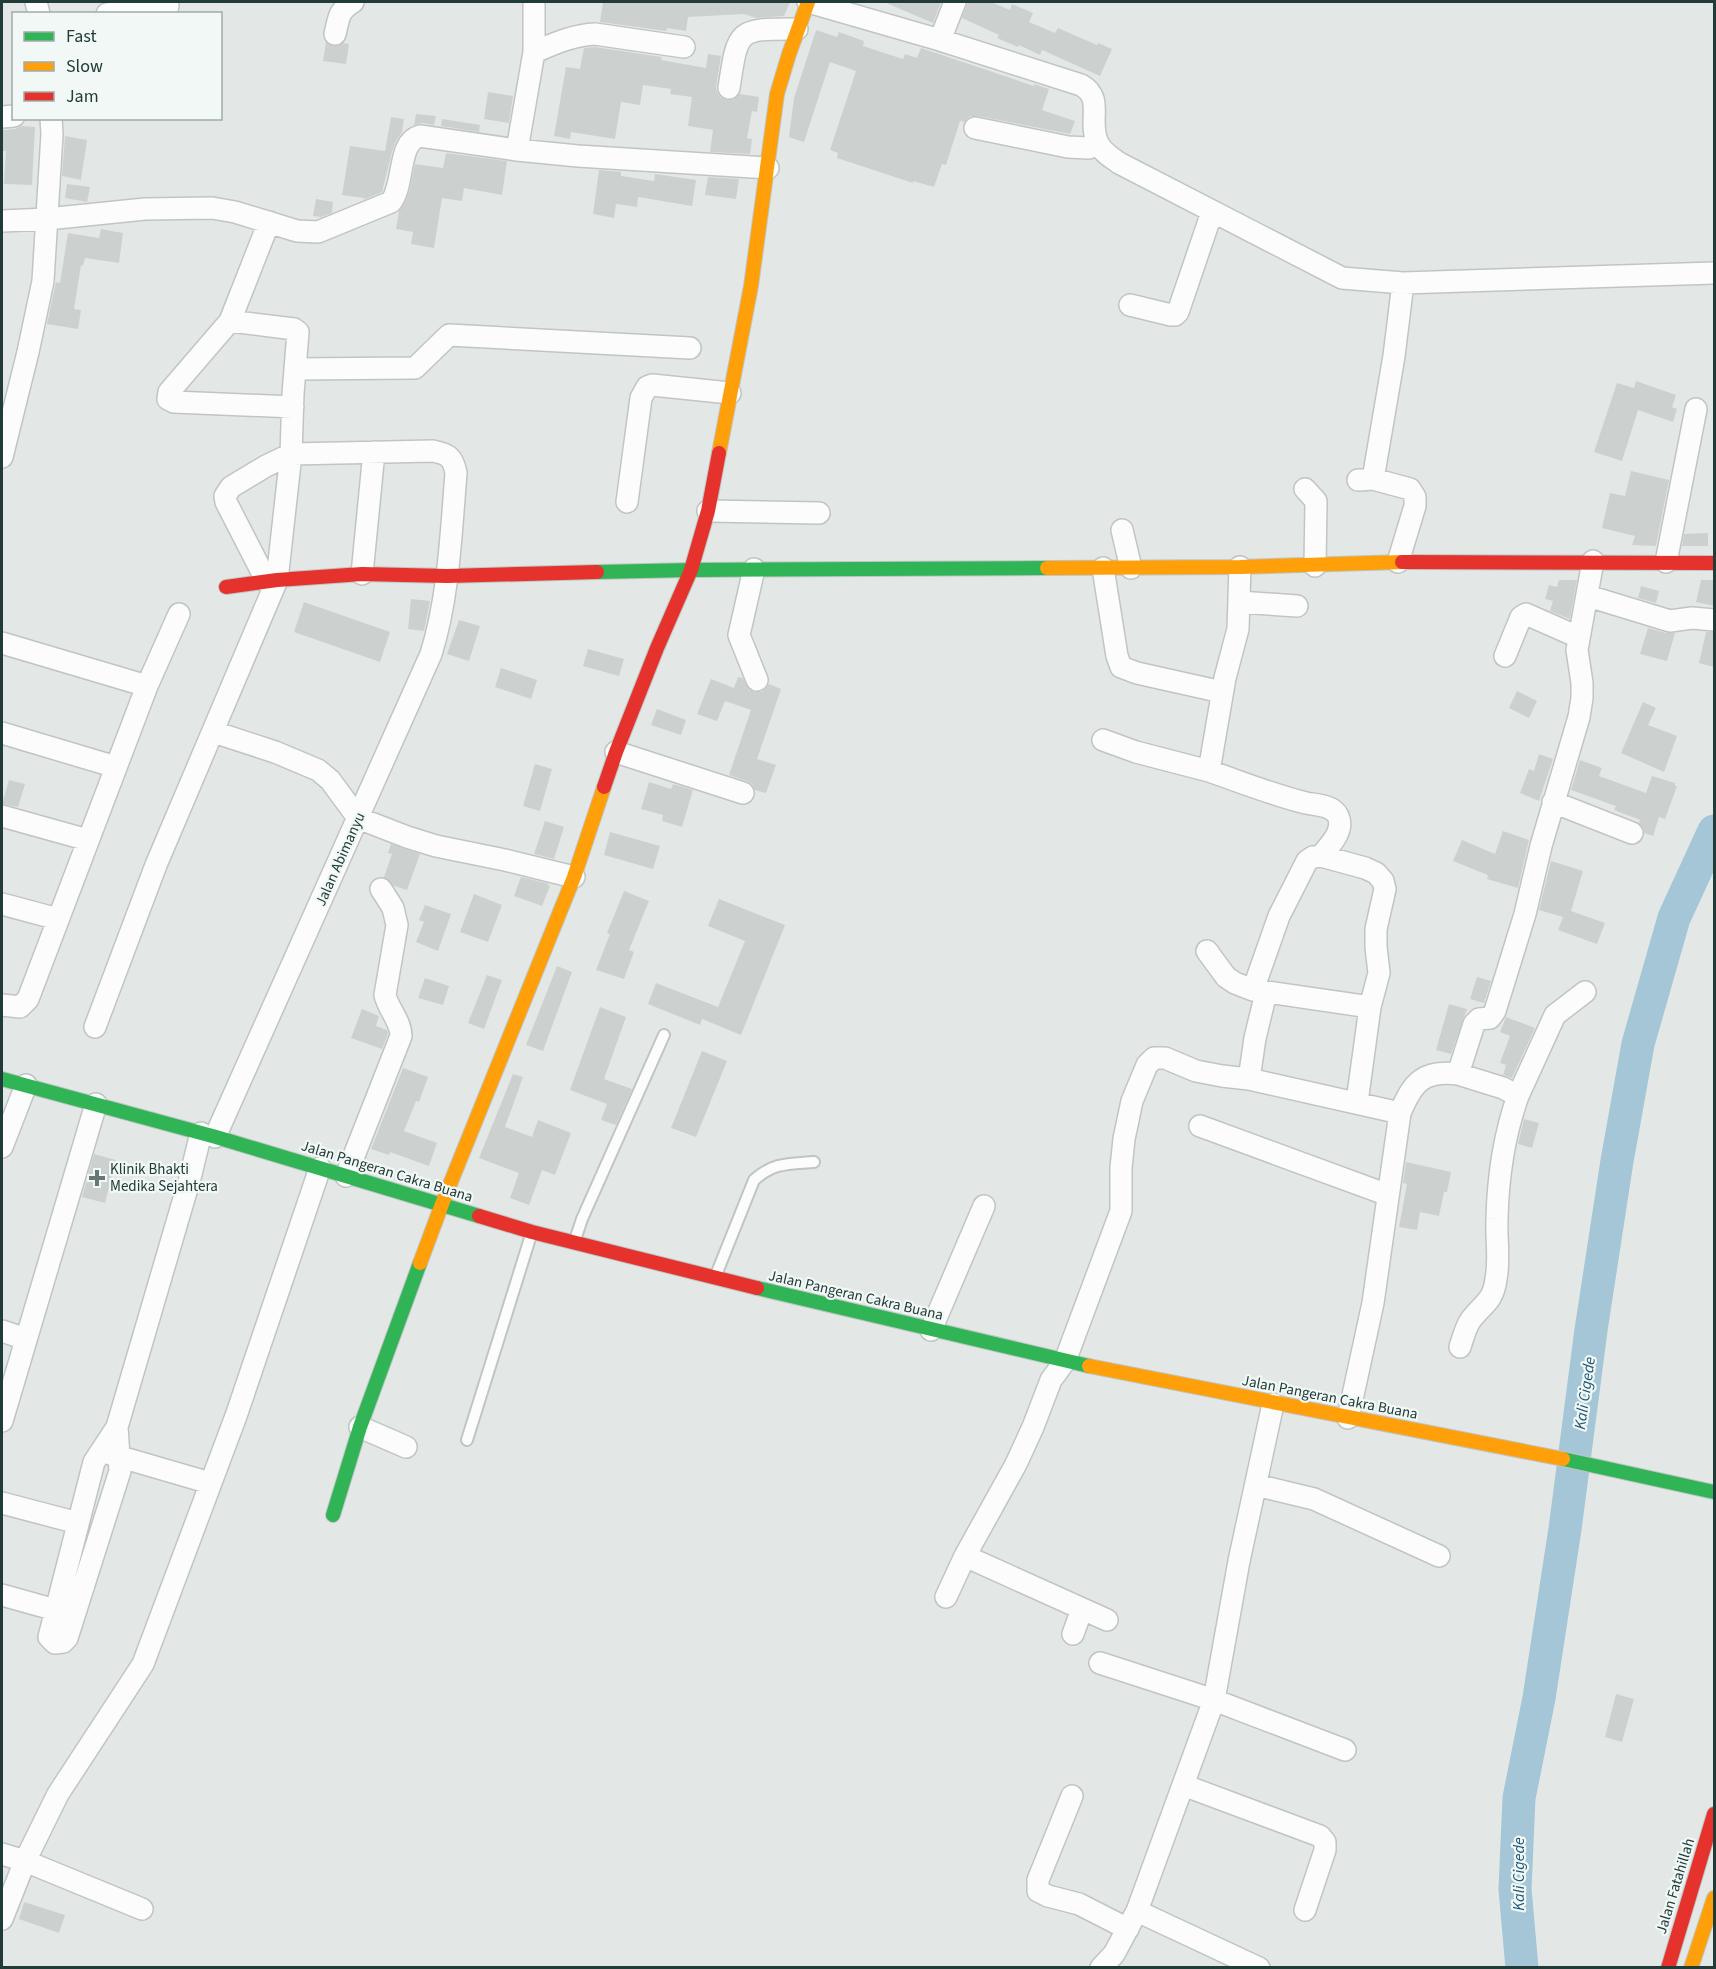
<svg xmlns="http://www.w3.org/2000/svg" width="1716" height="1969" font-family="'Source Sans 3',sans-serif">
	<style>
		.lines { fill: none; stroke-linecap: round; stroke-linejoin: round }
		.river { stroke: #a4c6d6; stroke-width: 33 }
		.building { fill: #ccd1d0 }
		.lane-casing { stroke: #c0c5c4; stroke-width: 14 }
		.street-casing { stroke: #c0c5c4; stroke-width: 24 }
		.fast-casing { stroke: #bec6c4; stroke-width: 16 }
		.slow-casing { stroke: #bec6c4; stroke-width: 16 }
		.jam-casing { stroke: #bec6c4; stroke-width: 16 }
		.lane { stroke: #fbfcfb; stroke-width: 10 }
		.street { stroke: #fbfcfb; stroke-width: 21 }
		.fast { stroke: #30b455; stroke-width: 14 }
		.slow { stroke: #ff9f0a; stroke-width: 14 }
		.jam { stroke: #e5322d; stroke-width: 14 }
		.poi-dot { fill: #657876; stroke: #f1f8f5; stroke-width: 2 }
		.labels { text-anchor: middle; stroke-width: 4.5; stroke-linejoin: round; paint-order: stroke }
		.street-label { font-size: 15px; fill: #213b39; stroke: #f1f8f5 }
		.poi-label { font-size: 15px; fill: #213b39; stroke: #f1f8f5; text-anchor: start }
		.water-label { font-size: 16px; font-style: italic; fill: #1d5675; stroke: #f1f8f5 }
	</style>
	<rect width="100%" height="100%" fill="#e3e8e7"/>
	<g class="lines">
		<path class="river" d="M1522 1968 1515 1889 1519 1798 1539 1698 1565 1529 1591 1330 1617 1161 1638 1044 1674 918 1714 831"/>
	</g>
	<path class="building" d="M603 2H790L784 16 756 18 744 14 688 17 686 31 667 28 666 31 600 22Z
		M884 2H941L933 23Z
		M968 2H991L1010 10 1012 4 1033 13 1029 22 1055 33 1058 28 1097 45 1098 43 1112 49 1100 76 1042 50 1040 55 1019 45 1018 47 997 38 999 35 962 18Z
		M816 30 837 37 839 32 864 41 863 46 903 59 905 54 917 58 921 48 1034 86V84L1049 89 1042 110 1075 121 1070 134 978 116H970L964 122 960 121 946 165 942 164 934 187 913 181V183L837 158 838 153 830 150 856 71 830 62 804 142 789 137 794 98Z
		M326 42 333 46 343 43 349 44 346 64 323 61Z
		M595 47 662 57 661 60 706 68 708 54 721 56 716 87 717 92 721 98 726 100H733L740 94 759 97 757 112 752 111 747 138 752 139 750 154 710 152 713 130 688 126 692 97 670 94 671 89 643 85 640 105 621 102 615 139 571 132 570 139 554 136 566 67 580 69 584 48Z
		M488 92 513 96 509 123 484 119Z
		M416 114 436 116 434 125 422 123 414 125Z
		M391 117 404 119 402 132 396 141 392 152 382 192 363 200 364 198 342 195 350 146 385 151Z
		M442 119 480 125 479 132 441 126Z
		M22 126 35 127 32 185 4 184 6 151H3V130L15 129Z
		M65 136 87 140 81 180 62 176Z
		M446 153 507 161 502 195 464 188 462 201 442 198 434 248 411 244 413 232 396 229 399 211 406 200 410 189 415 164 443 168Z
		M599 170 621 172V176L654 181 655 174 696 180 692 206 638 197 637 207 616 204 614 218 593 214Z
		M708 177 739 179 736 199 705 195Z
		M67 184 90 187 87 202 65 198Z
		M316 199 333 202 332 213 321 217 313 216Z
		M101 229 123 233 119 263 85 258 83 266 81 265 74 309 81 310 78 329 47 324 56 282 60 283 68 233 99 238Z
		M1636 381 1676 395 1672 407 1677 409 1673 422 1638 410 1622 461 1594 452 1617 383 1634 388Z
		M1631 471 1669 480 1656 546 1632 545 1635 536 1602 528 1610 493 1625 496Z
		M1708 533V546H1682L1684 534Z
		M1559 580H1577L1570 619 1550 611 1553 601 1545 599 1549 585 1557 587Z
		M1701 580H1714V606L1696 602Z
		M1641 586 1659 591 1656 603 1638 598Z
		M411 599 430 601 424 631 408 629Z
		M304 602 390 632 380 662 294 632Z
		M459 620 480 626 469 661 447 654Z
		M1648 628 1666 633H1675L1667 661 1640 654Z
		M1706 632H1714V667L1699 663Z
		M588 649 624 659 619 676 583 666Z
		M501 668 537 680 531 699 495 687Z
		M738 677 743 678 749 690 755 692H762L769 684 781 689 757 759 776 765 766 793 755 790 752 784 747 781 729 775 751 710 725 701 717 721 697 714 711 679 734 688Z
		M1517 691 1537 701 1529 718 1509 708Z
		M1643 702 1656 708 1648 725 1677 736 1664 772 1621 753Z
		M657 709 686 720 681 735 651 725Z
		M1539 754 1553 759 1539 801 1520 793 1529 769 1534 771Z
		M1580 760 1602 768 1599 776 1646 793 1652 776 1675 783V786H1677L1665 819 1659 817 1653 836 1644 833 1642 826 1639 823 1640 820 1614 810 1616 806 1571 790Z
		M535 764 552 769 540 811 523 806Z
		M9 780 25 784 18 807 2 804Z
		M649 782 671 789 673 784 693 790 682 827 662 821 663 815 641 809Z
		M545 821 564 827 554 859 534 854Z
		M1503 831 1529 840 1518 888 1487 879 1488 875 1453 861 1462 840 1495 854Z
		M610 832 660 846 653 869 604 855Z
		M391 844 420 854 407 890 394 886 384 877 392 854 388 853Z
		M1551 861 1583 871 1571 911 1605 923 1597 944 1558 930 1563 917 1539 910Z
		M521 877 546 883 550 886 542 906 514 896Z
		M624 891 649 901 629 950 634 952 624 979 596 970 610 934 607 933Z
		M474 894 502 905 488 942 460 932Z
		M719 899 785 925 741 1035 702 1019 700 1025 648 1004 656 983 718 1007 745 941 708 926Z
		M425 905 451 914 438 951 416 942 424 922 419 920Z
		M557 966 572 972 543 1051 526 1045Z
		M487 975 502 980 484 1029 468 1023Z
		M1477 977 1491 981 1484 1003 1470 999Z
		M425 978 449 986 443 1005 418 998Z
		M1449 1004 1467 1009 1451 1054 1436 1050Z
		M600 1007 626 1017 604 1079 632 1089 616 1125 601 1120 607 1104 570 1090Z
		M362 1009 379 1016 376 1026 387 1030 388 1034 382 1049 351 1038Z
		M1506 1017 1535 1028 1512 1078 1503 1075 1506 1065 1500 1063 1510 1036 1500 1032Z
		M702 1051 727 1061 696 1137 671 1128Z
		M403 1068 428 1077 419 1102 416 1101 404 1131 437 1143 429 1166 390 1152 389 1155 371 1149Z
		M513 1074 523 1077 505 1127 532 1137 538 1120 571 1133 555 1175 542 1170 529 1205 510 1198 519 1173 479 1158Z
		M1524 1119 1539 1123 1532 1148 1518 1144Z
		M94 1154 116 1160 105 1203 82 1197Z
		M1406 1162 1451 1172 1447 1192H1444L1439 1216 1420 1212 1417 1230 1399 1227 1407 1184 1403 1183Z
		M1616 1694 1634 1699 1622 1742 1605 1737Z
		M24 1902 65 1915 59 1933 19 1919Z"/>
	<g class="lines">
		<defs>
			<path id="lane" d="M575 1240 582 1219 664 1035
				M716 1275 754 1180C774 1162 789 1164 814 1162
				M467 1440 531 1235"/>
			<path id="street" d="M36 2 39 14
				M808 2 940 40 1081 85C1105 98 1087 122 1098 143 1102 152 1111 157 1119 163L1342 278 1403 283 1714 273
				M107 14 168 6
				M335 34C339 18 338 11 353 2
				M940 40 955 2
				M534 52C554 44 573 35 595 34L684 47
				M729 88C738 28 737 29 797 29
				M2 117 14 116
				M975 128 1068 147 1089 148 1098 144
				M517 150 534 52V2
				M2 221 47 219 145 209 212 208 235 212 297 231 318 232 391 202C405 184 397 142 420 136L517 150 578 156 768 168
				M269 222 230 321 169 392 168 399 174 402 293 407
				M1130 305 1171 315H1175L1178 312 1212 212
				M295 369 415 368 449 335 690 348
				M2 457 28 352 43 281 52 134 51 118
				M1373 479 1394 356 1403 283
				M1358 480 1373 479 1410 489 1415 497V506L1398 562
				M1305 489 1316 501 1315 566
				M627 502 641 398 647 387 652 385 730 393
				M708 511 819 513
				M1122 530 1131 568
				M1666 562 1696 409
				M1103 568 1117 656 1121 667 1137 673 1222 692
				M754 569 739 635 757 680
				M362 574 374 452
				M1588 596 1670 621 1692 618 1714 620
				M1239 602 1297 606
				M2 643 147 686 28 999 20 1007 2 1005
				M1505 656 1521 617 1526 614 1578 637
				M147 686 179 614
				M214 732 275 752 318 770 330 780 358 818 407 837 436 846 505 860 574 877
				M2 733 116 767
				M1103 740 1136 752 1209 771 1225 678 1238 629 1240 567
				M616 752 743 793
				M1209 771C1241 782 1273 795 1306 803 1316 805 1333 805 1338 816 1345 831 1329 846 1321 856
				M1553 802 1632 833
				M2 816 88 840
				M2 904 58 919
				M1207 951 1226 977 1235 983 1253 990 1370 1007
				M1253 990 1279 916 1307 861 1313 857 1321 856 1365 868 1376 873 1383 881 1385 889 1376 929V947L1379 973 1370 1007 1357 1102
				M95 1027 156 865 277 580 291 454 293 394 298 332 294 329 230 321
				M1458 1074 1503 1088 1518 1096C1504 1135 1498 1177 1497 1219 1496 1239 1500 1259 1496 1279 1493 1303 1482 1304 1470 1321 1465 1329 1463 1338 1460 1347
				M1249 1079 1255 1038 1266 993
				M1518 1096 1555 1015 1585 992
				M1200 1126 1388 1195
				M215 1137 431 654C449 596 451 533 456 473 453 457 448 454 433 451L291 454 266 466 231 487 225 496 226 502 267 582
				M2 1147 26 1085
				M346 1176 401 1036C401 1021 388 1009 385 995L397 925 393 908 381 889
				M931 1330 984 1206
				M2 1331 26 1339
				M1348 1418 1373 1303 1400 1113C1413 1082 1423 1070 1458 1074L1474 1024 1479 1019 1490 1018 1495 1011 1525 914 1541 846 1579 717 1582 698V683L1577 650 1593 561
				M2 1421 96 1104
				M117 1427 120 1471 67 1638 63 1642 55 1643 49 1637 94 1462 117 1427 190 1178 201 1133
				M360 1427 406 1447
				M107 1453 210 1483
				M1256 1485 1314 1499 1439 1556
				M2 1503 78 1523
				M965 1556 1107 1620
				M2 1595 70 1614
				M946 1597 965 1556 1016 1464 1033 1427 1051 1380 1065 1361 1121 1211V1168L1124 1139 1132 1101 1147 1065 1154 1058H1165L1196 1071 1222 1076 1249 1079 1400 1113
				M1073 1634 1082 1609
				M1100 1663 1214 1700 1345 1750
				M1183 1785 1320 1836 1325 1842V1850L1305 1910
				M1072 1796 1038 1880V1891L1048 1896 1079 1904 1128 1929
				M2 1854 25 1861 142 1909
				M1137 1911 1259 1968
				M2 1919 25 1861 58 1794 143 1664 236 1416 320 1168
				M1101 1968 1114 1954 1137 1911 1214 1700 1239 1561 1273 1404"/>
			<path id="fast" d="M597 572 691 570 1047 568
				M2 1079 216 1137 479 1216
				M757 1288 1089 1366
				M1563 1459 1714 1492
				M333 1515 360 1427 420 1263"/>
			<path id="slow" d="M719 453 751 286 777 94 789 54 808 2
				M1047 568 1240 567 1402 562
				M420 1263 442 1204 574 877 604 787
				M1089 1366 1563 1459
				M1691 1968 1714 1898"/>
			<path id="jam" d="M1402 562 1714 563
				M226 587 277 580 362 574 447 576 597 572
				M604 787 616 752 657 648 691 570 708 511 719 453
				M479 1216 532 1232 757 1288
				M1668 1968 1714 1814"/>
		</defs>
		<use href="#lane" class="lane-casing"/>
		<use href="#street" class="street-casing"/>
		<use href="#fast" class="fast-casing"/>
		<use href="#slow" class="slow-casing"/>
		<use href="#jam" class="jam-casing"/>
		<use href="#lane" class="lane"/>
		<use href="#street" class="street"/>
		<use href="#fast" class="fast"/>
		<use href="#slow" class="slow"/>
		<use href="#jam" class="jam"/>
	</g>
	<path class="poi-dot" d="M94 1169h6v6h6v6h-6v6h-6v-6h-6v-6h6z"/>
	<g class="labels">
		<g class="street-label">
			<text transform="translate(340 859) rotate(-66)" y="5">Jalan Abimanyu</text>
			<text transform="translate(387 1171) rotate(17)" y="5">Jalan Pangeran Cakra Buana</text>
			<text transform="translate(856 1295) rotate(13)" y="5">Jalan Pangeran Cakra Buana</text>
			<text transform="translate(1330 1397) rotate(11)" y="5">Jalan Pangeran Cakra Buana</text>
			<text transform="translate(1675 1886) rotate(-73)" y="5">Jalan Fatahillah</text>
		</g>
		<g class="poi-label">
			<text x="110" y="1174">Klinik Bhakti<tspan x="110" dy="17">Medika Sejahtera</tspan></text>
		</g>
		<g class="water-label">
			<text transform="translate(1584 1393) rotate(-82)" y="6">Kali Cigede</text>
			<text transform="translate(1518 1874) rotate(-90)" y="6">Kali Cigede</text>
		</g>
	</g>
	<rect width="1716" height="1969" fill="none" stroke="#213b39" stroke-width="6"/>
	<rect x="12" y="12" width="210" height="108" fill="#f1f8f5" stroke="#9eacaa" stroke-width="1.5"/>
	<rect x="24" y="32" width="30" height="9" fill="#30b455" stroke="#9eacaa" stroke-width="1.5"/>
	<text x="66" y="42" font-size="18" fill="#213b39">Fast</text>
	<rect x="24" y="62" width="30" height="9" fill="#ff9f0a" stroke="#9eacaa" stroke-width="1.5"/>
	<text x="66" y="72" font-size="18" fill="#213b39">Slow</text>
	<rect x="24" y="92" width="30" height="9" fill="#e5322d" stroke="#9eacaa" stroke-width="1.5"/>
	<text x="66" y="102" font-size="18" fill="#213b39">Jam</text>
</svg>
